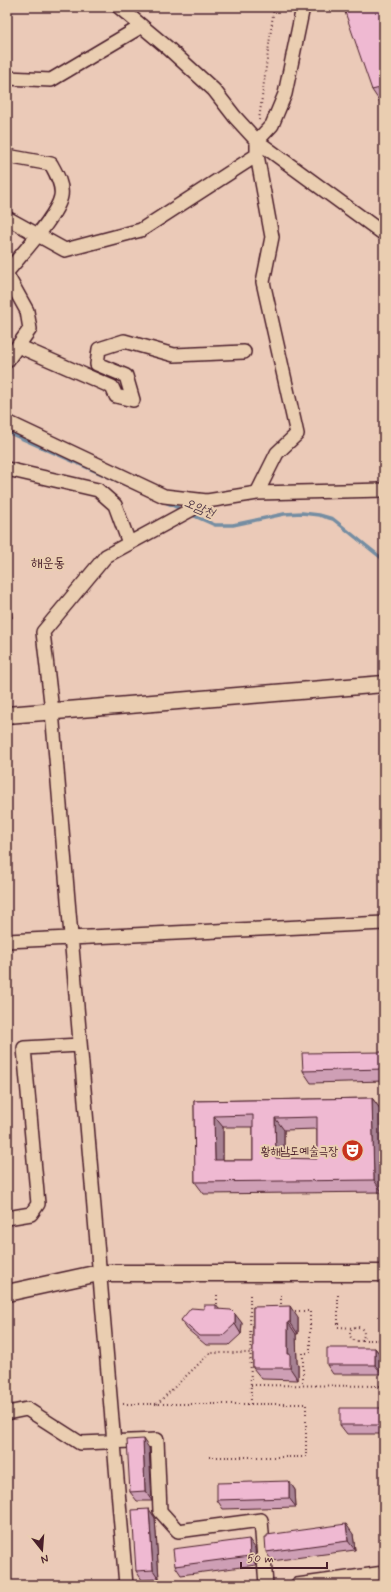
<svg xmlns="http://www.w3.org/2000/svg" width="391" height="1592" font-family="Mynerve,'Poor Story',sans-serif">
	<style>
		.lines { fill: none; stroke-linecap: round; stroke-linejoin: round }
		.stream { stroke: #748da2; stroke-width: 3.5 }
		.minor-casing { stroke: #4a1f2b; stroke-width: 16 }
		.major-casing { stroke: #4a1f2b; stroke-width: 19 }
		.path { stroke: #4a1f2b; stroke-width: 2; stroke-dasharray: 1 3; stroke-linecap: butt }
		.minor { stroke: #eaceb1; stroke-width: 13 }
		.major { stroke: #eaceb1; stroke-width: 16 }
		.wall { fill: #ce9fb5; stroke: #4a1f2b; fill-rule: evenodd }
		.shaded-wall { fill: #a78293; stroke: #4a1f2b }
		.building { fill: #efb9d2; stroke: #4a1f2b; fill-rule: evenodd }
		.labels { text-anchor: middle; stroke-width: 4; stroke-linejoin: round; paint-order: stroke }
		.poi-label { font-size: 12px; fill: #4a1f2b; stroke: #eaceb1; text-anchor: end }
		.water-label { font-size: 13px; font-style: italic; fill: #543b49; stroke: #eaceb1 }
		.quarter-label { font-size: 14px; fill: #4a1f2b; stroke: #eaceb1 }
	</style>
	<rect width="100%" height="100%" fill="#ebcab8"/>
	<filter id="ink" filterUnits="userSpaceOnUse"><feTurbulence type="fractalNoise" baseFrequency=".025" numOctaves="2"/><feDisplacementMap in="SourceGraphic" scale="8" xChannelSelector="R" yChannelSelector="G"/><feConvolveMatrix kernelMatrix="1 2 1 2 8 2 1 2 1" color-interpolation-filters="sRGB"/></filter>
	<g filter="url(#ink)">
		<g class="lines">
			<path class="stream" d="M7 432 183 510
				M190 514 215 525H233L284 514 302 513 319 515 333 519 384 560"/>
			<defs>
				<path id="minor" d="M119 7 168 48 214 90 235 117 257 141 384 234
					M7 78 51 80 142 26
					M7 156 51 164C56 173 63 185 61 196 58 215 20 256 7 272
					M7 218 65 250 141 230 257 155V141L272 125 285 94 303 7
					M7 275 27 311 30 329 7 361
					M18 346 112 387 116 396 133 400 126 376 97 364 99 349 124 341 174 355 244 352
					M7 422 164 496 207 501
					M7 469 98 490 115 505 129 543
					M257 493 277 453 297 434 263 282 272 237 257 155
					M7 941 384 923
					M7 1218 31 1214 38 1204 24 1048 80 1045
					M7 1413 27 1409 80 1443 157 1440 160 1511 178 1531 261 1520 266 1585
					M126 1585 52 711 43 632 106 556 207 501 257 493 384 490
					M297 1585 384 1573"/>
				<path id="major" d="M7 715 384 684
					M7 1293 99 1273H384"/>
			</defs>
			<use href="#minor" class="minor-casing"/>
			<use href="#major" class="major-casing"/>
			<path class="path" d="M259 120 274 7
				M250 1295 251 1404
				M338 1295V1327L353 1328
				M217 1308V1295
				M281 1308V1295
				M291 1311H310V1353H303V1385
				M350 1334a7 7 0 1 1 14 0a7 7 0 1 1-14 0Z
				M362 1340H384
				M251 1385 384 1386
				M383 1385 384 1340
				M123 1404H306V1457H209
				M157 1404 210 1353H251"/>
			<use href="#minor" class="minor"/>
			<use href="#major" class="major"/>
		</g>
		<path class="wall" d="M384 7V101L380 102 372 90Z
			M7 555 12 618H7Z
			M384 1052V1081L311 1083 303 1071Z
			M372 1098 381 1110 382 1192 204 1194 195 1182 194 1101ZM223 1127H253V1160H223ZM317 1129V1159H284V1130Z
			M216 1305 219 1309 242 1323 241 1334 229 1345H206L187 1329 181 1320 204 1309Z
			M253 1307 298 1318V1334H296L297 1363 298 1365V1380L262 1379 253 1368Z
			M375 1348 382 1357V1374H333L327 1365Z
			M384 1408V1434H347L340 1425Z
			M149 1448 152 1501H137L130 1492Z
			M289 1481 295 1490 296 1507 223 1509 217 1500Z
			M155 1518 159 1579 142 1580 136 1571Z
			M353 1534 355 1550 272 1561 266 1552Z
			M255 1548 256 1565 181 1575 175 1566Z"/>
		<path class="shaded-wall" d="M7 555 12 618 7 611Z
			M372 1098 381 1110 382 1192 374 1180Z
			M214 1116 223 1127V1172L215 1160Z
			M275 1118 284 1130V1170L276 1158Z
			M290 1306 298 1318V1334L290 1322Z
			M235 1314 242 1323 241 1334 235 1324Z
			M288 1322 296 1334 297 1363 298 1365V1380L290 1368 288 1354Z
			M375 1348 382 1357V1374L375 1365Z
			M143 1439 149 1448 152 1501 145 1491Z
			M289 1481 295 1490 296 1507 289 1498Z
			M149 1509 155 1518 159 1579 153 1570Z
			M346 1524 353 1534 355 1550 348 1541Z
			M249 1539 255 1548 256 1565 250 1556Z"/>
		<path class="building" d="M361 7H384V87L372 90 345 12Z
			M384 1052V1069L303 1071 302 1053Z
			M372 1098 374 1180 195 1182 194 1101ZM253 1115V1160H215L214 1116ZM317 1117V1159L276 1158 275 1118Z
			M204 1305H216V1309L231 1310 235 1314V1324L222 1336H199L181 1320 191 1308 204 1309Z
			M290 1306V1322H288V1354H290V1368H253V1307Z
			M327 1348H375V1365H327Z
			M340 1408H384V1425H340Z
			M143 1439 145 1491 130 1492 127 1440Z
			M289 1481V1498L217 1500V1483Z
			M149 1509 153 1570 136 1571 132 1510Z
			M346 1524 348 1541 266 1552 265 1537H267V1535Z
			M249 1539 250 1556 175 1566 173 1549Z"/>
	</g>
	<defs>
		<symbol id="theatre-disc" viewBox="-11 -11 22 22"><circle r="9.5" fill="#c8321e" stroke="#eaceb1"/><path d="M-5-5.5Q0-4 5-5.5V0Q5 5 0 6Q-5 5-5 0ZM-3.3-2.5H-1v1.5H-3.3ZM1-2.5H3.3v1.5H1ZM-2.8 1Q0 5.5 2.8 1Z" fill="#fff"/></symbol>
	</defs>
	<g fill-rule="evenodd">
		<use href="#theatre-disc" x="340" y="1138" width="25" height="25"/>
	</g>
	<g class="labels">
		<g class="poi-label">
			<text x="338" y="1155">황해남도예술극장</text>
		</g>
		<g class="water-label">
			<text transform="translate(200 507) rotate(23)" y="5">오암천</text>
		</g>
		<g class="quarter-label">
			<text x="48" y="567">해운동</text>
		</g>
	</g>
	<rect width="391" height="1592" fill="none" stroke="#eaceb1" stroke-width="24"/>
	<rect x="12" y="12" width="367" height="1568" fill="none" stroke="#4a1f2b" stroke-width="1.5" filter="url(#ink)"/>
	<g transform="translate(42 1550) rotate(163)" stroke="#eaceb1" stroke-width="3" paint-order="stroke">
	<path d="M0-3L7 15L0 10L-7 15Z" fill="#4a1f2b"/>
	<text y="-6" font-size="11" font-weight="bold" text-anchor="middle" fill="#4a1f2b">N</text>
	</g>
	<path d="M241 1562v6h86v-6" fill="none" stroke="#4a1f2b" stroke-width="2"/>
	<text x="247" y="1562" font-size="12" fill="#4a1f2b" stroke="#eaceb1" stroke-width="3" paint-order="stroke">50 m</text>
</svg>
